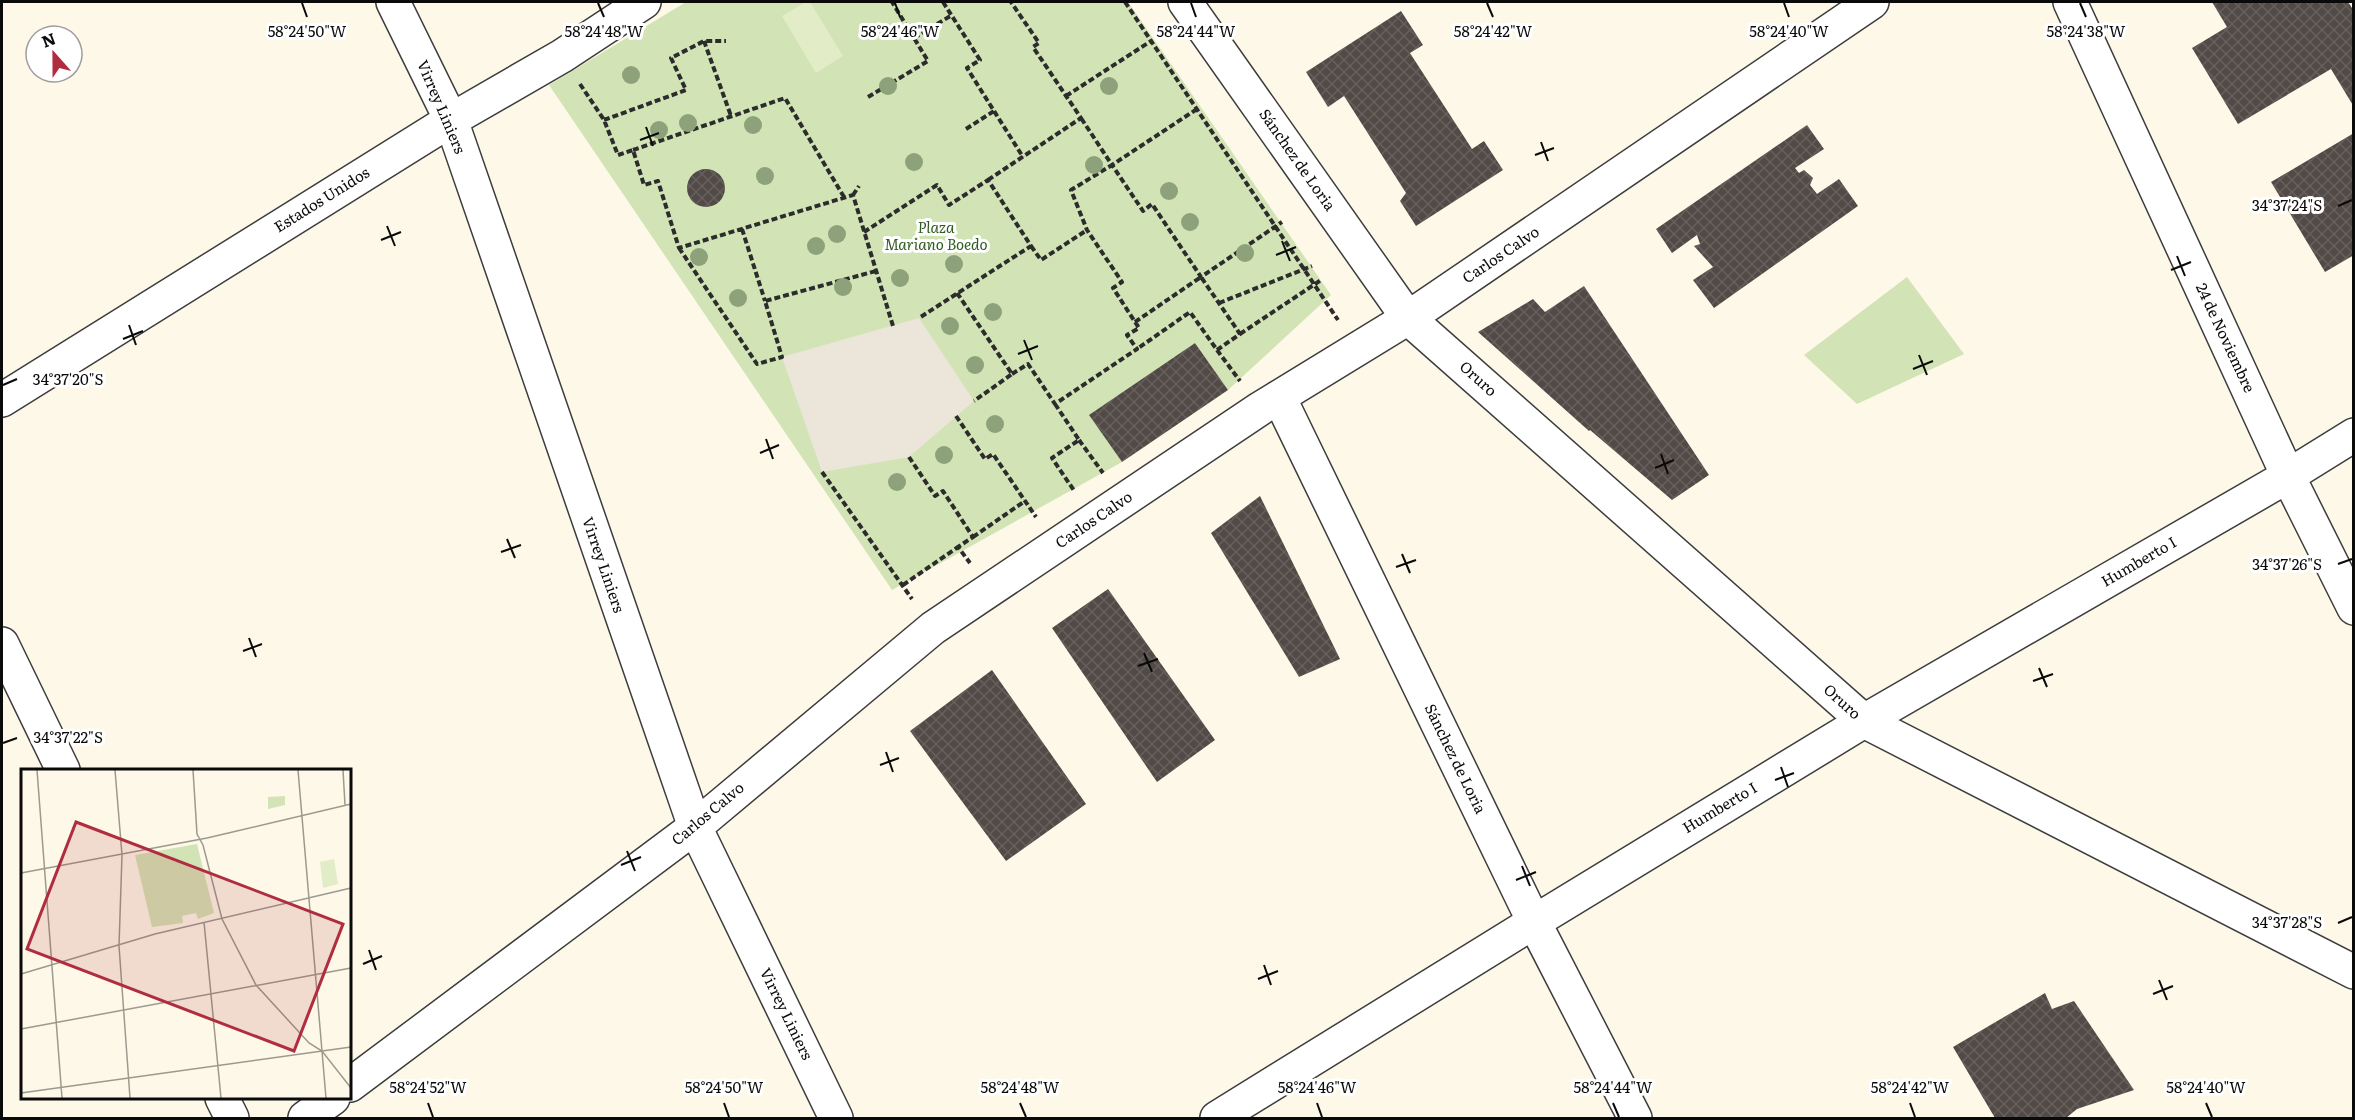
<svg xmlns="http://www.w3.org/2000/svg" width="2355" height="1120" font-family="Literata,serif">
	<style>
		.park { fill: #d2e4b6 }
		.pitch { fill: #e2ecc7 }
		.plaza { fill: #ebe5da }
		.building { fill: url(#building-cross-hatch) }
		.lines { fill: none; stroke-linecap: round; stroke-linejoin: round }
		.street-casing { stroke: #3d3d3d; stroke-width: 36 }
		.path { stroke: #2c2c2c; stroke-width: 4; stroke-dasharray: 6 3; stroke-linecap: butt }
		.street { stroke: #fff; stroke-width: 33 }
		.tree { fill: #8da27a }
		.ticks { fill: none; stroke: #0a0a0a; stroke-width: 2 }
		.labels { text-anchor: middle; stroke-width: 6; stroke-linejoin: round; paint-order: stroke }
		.street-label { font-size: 15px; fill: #0a0a0a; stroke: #fff }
		.park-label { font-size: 15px; font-style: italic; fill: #315c20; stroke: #fff }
		.inset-road { fill: none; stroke: #9c998f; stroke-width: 1.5 }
		.view { fill: #af2d3e; fill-opacity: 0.15; stroke: #af2d3e; stroke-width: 3 }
		.inset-edge { fill: none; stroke: #0a0a0a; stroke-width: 3 }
		.ticks-label { font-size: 15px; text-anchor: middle; fill: #0a0a0a; stroke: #fff; stroke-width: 6; stroke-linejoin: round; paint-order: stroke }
	</style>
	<defs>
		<pattern id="building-cross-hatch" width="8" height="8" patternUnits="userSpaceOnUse" patternTransform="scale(1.5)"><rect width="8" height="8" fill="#524a47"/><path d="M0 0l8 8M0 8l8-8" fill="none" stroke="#66605d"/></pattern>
	</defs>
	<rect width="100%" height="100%" fill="#fdf8e8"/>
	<path class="park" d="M686 2H1128L1331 295 1228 390 1195 343 1090 415 1122 462 892 590 549 85Z
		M1907 277 1964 354 1857 404 1804 355Z"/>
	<path class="pitch" d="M806 2H810L843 56 816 73 782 16Z"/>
	<path class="plaza" d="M919 318 974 401 909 457 822 472 782 357Z"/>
	<path class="building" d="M2212 2H2348L2354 11V107L2331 69 2238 124 2192 48 2227 27Z
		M1401 11 1423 45 1410 53 1472 149 1484 141 1503 170 1416 226 1400 201 1406 193 1344 96 1328 107 1306 72Z
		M1807 125 1824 149 1795 168 1799 173 1804 170 1813 178 1810 185 1817 194 1839 179 1858 206 1714 308 1693 280 1713 267 1694 246 1700 244 1697 235 1672 253 1656 229Z
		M2354 133V255L2325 272 2271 182Z
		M687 188a19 19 0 1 1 38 0a19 19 0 1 1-38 0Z
		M1584 286 1709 475 1672 500 1590 430 1589 431 1478 332 1533 299 1545 312Z
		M1195 343 1228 390 1122 462 1089 415Z
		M1260 496 1340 659 1299 677 1211 533Z
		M1108 589 1215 740 1157 782 1052 628Z
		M992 670 1086 804 1006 861 910 731Z
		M2045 993 2052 1009 2074 1001 2134 1090 2077 1109 2066 1118H1995L1953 1047Z"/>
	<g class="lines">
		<defs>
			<path id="street" d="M393 2 451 120 695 827 836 1118
				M1185 2 1408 318 1864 721 2354 972
				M2070 2 2288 476 2354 608
				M1279 397 1534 922 1635 1118
				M2 400 451 120 562 56 644 2
				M2 644 63 770
				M350 1085 695 827 933 628 1261 408 1408 318 1872 2
				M222 1098 232 1118
				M305 1118 333 1098
				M1217 1118 1534 922 1864 721 2288 476 2354 435"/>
		</defs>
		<use href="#street" class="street-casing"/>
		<path class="path" d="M943 2 980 60 967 68 1023 157
			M1125 2 1338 320
			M914 38 952 15
			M704 41 731 116
			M580 84 604 120 618 155 633 150 644 185 658 181 679 248 853 195 893 326
			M1066 96 1151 41
			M868 97 928 61 892 2
			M1197 109 1112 165 1143 211 1152 204 1201 277 1282 222
			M604 120 686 90 671 58 704 41H726
			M966 129 994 111
			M633 150 785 98 844 197
			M988 180 1081 118 1033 47 1039 43 1011 2
			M853 195 859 186
			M742 229 765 301
			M864 232 937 185 949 205 988 180 1031 246 919 318
			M1031 246 1041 260 1087 230
			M679 248 757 364 782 357 765 301 876 271
			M957 293 1012 374 974 401
			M1219 303 1312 266
			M1135 322 1201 277 1240 334 1217 350 1190 312 1137 349
			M1240 334 1321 280
			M1217 350 1240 381
			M1012 374 1028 364 1055 404 1137 349 1127 335 1139 328 1113 288 1122 282 1087 230 1071 190 1112 165 1081 118
			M1055 404 1079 440 1052 458 1075 492
			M956 416 985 459 993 454 1036 517
			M1079 440 1103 473
			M909 457 935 496 943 491 973 537 958 547 970 563
			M822 472 912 599
			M973 537 1025 501
			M903 585 958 547"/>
		<use href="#street" class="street"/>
	</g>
	<g class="tree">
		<circle cx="631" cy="75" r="9"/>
		<circle cx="888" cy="86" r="9"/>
		<circle cx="1109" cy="86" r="9"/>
		<circle cx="688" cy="123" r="9"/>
		<circle cx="753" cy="125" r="9"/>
		<circle cx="659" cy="130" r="9"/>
		<circle cx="914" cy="162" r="9"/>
		<circle cx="1094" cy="165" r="9"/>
		<circle cx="765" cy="176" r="9"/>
		<circle cx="1169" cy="191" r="9"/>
		<circle cx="1190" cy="222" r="9"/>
		<circle cx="837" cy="234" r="9"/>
		<circle cx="816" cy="246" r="9"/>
		<circle cx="1245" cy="253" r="9"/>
		<circle cx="699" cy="257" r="9"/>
		<circle cx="954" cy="264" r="9"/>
		<circle cx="900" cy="278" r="9"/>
		<circle cx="843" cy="287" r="9"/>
		<circle cx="738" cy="298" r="9"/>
		<circle cx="993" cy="312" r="9"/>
		<circle cx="950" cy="326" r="9"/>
		<circle cx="975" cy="365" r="9"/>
		<circle cx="995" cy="424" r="9"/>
		<circle cx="944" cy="455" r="9"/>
		<circle cx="897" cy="482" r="9"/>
	</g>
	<path class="ticks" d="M302 3 307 17M598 3 604 17M895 3 900 17M1191 3 1196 17M1487 3 1493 17M1784 3 1789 17M2080 3 2086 17M646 127 653 146M640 140 659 133M1541 142 1548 161M1535 155 1554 148M2338 206 2352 200M387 226 395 246M381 240 401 232M1282 241 1290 261M1276 255 1296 247M2177 256 2185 276M2171 270 2191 262M129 325 136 345M123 339 143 331M1024 340 1032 360M1018 354 1038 346M1919 355 1927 375M1913 369 1933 361M3 385 17 379M766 439 773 459M760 453 779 445M1661 454 1668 474M1655 468 1674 460M507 539 515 558M501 552 521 545M1402 554 1410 573M2338 564 2352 559M1396 567 1416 560M249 638 256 657M243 651 262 644M1144 653 1152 672M1138 666 1158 659M2039 668 2047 687M2033 681 2053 674M3 743 17 738M886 752 893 772M880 765 899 758M1781 767 1788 787M1775 780 1794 773M627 851 635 871M621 865 641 857M1522 866 1530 886M1516 880 1536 872M2338 923 2352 917M369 950 376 970M363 964 382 956M1264 965 1271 985M1258 979 1278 971M2159 980 2167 1000M2153 994 2173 986M428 1103 433 1117M724 1103 729 1117M1020 1103 1026 1117M1317 1103 1322 1117M1613 1103 1619 1117M1910 1103 1915 1117M2206 1103 2212 1117"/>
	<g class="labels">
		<g class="street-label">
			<text transform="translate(441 107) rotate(67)" y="5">Virrey Liniers</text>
			<text transform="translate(1297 160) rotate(55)" y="5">Sánchez de Loria</text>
			<text transform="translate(322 200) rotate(-32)" y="5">Estados Unidos</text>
			<text transform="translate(1501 255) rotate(-34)" y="5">Carlos Calvo</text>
			<text transform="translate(2225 338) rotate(65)" y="5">24 de Noviembre</text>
			<text transform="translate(1478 379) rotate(42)" y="5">Oruro</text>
			<text transform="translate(1094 520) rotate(-34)" y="5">Carlos Calvo</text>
			<text transform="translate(2139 562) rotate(-30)" y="5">Humberto I</text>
			<text transform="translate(603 565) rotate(71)" y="5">Virrey Liniers</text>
			<text transform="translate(1842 702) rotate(42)" y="5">Oruro</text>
			<text transform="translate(1455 759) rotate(64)" y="5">Sánchez de Loria</text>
			<text transform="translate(1720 808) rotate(-31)" y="5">Humberto I</text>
			<text transform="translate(708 814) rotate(-40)" y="5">Carlos Calvo</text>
			<text transform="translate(786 1014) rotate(64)" y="5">Virrey Liniers</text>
		</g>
		<g class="park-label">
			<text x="936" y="233">Plaza<tspan x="936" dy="17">Mariano Boedo</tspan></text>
		</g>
	</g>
	<g transform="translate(21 769)">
		<rect width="330" height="330" fill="#fdf8e8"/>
		<path d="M264 27V36L247 40V28ZM176 75 193 144 177 150 175 144 161 147 162 154 131 158 114 86Z" fill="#d2e4b6"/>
		<path d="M313 90 317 115 302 119 299 93Z" fill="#e2ecc7"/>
		<path class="inset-road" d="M16 1 41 329M94 1 101 86 98 177 109 329M172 1 176 65 182 76 201 150 235 216 288 274 301 282 330 319M277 1 305 329M322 1 324 36M0 104 186 69 330 35M183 153 200 329M0 205 134 165 330 119M0 260 330 199M0 324 330 278"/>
		<path class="view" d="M55 53 322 155 273 282 6 180Z"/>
		<rect width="330" height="330" class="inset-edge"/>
	</g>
	<g class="ticks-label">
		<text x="307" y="37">58°24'50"W</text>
		<text x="604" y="37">58°24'48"W</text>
		<text x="900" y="37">58°24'46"W</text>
		<text x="1196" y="37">58°24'44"W</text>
		<text x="1493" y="37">58°24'42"W</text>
		<text x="1789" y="37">58°24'40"W</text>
		<text x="2086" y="37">58°24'38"W</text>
		<text x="2287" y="211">34°37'24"S</text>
		<text x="68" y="385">34°37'20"S</text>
		<text x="2287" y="570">34°37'26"S</text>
		<text x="68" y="743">34°37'22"S</text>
		<text x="2287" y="928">34°37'28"S</text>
		<text x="428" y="1093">58°24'52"W</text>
		<text x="724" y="1093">58°24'50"W</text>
		<text x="1020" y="1093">58°24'48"W</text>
		<text x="1317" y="1093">58°24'46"W</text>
		<text x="1613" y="1093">58°24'44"W</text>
		<text x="1910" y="1093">58°24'42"W</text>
		<text x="2206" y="1093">58°24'40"W</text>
	</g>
	<rect width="2355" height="1120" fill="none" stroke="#0a0a0a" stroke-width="6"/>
	<g transform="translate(54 54) rotate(339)"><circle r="28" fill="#ffffff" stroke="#9d9d9d" stroke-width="1.5"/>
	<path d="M0-4.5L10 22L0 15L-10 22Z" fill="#af2d3e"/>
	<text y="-9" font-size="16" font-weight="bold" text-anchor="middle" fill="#0a0a0a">N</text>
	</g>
</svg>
